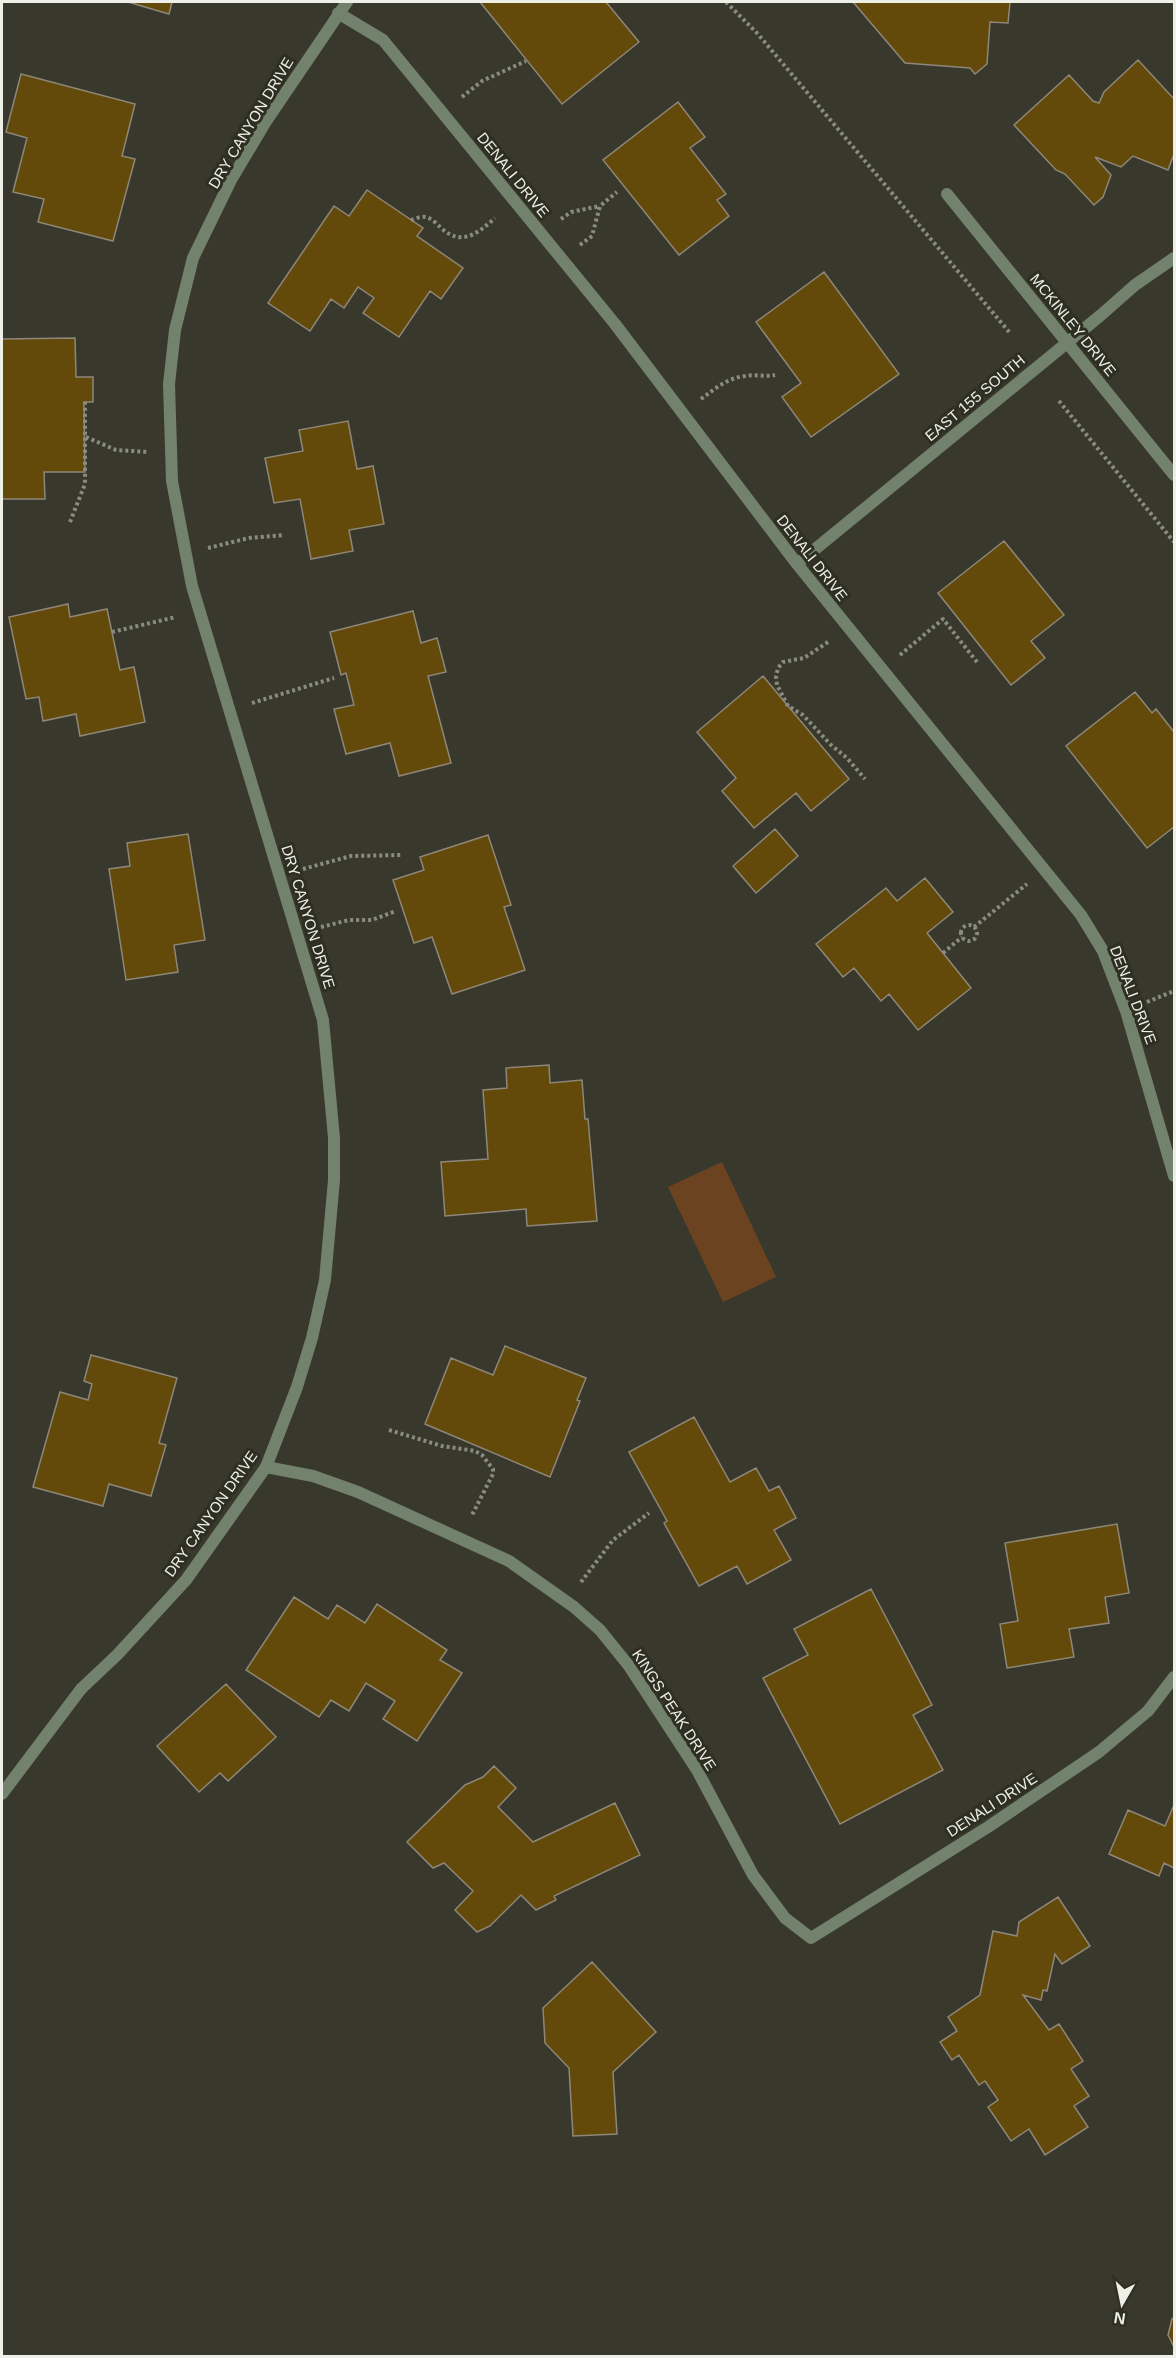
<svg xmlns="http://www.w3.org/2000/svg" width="1176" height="2358" font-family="Arial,sans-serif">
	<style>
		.green { fill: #6c4321 }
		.building { fill: #634a0a; stroke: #8e8779; stroke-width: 1.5 }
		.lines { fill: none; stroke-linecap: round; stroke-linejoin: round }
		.path { stroke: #8b8c81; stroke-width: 4; stroke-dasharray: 3 3; stroke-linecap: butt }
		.service { stroke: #72826c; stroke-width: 12 }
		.minor { stroke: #72826c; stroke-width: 12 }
		.tertiary { stroke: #72826c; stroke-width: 12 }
		.labels { text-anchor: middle; stroke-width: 6; stroke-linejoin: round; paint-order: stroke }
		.street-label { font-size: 15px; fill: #eeefe7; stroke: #2e2f22 }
	</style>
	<rect width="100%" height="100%" fill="#38392c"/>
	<path class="green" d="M722 1162 776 1277 723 1302 668 1187Z"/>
	<path class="building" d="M128 2H172L169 14Z
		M480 2H606L639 42 562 104Z
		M853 2H1010L1008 23 990 22 987 64 975 74 970 68 905 63Z
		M1138 60 1174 99V154L1168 170 1133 156 1121 167 1095 157 1111 175 1103 197 1094 205 1065 174 1056 170 1014 125 1069 75 1093 101 1099 103 1104 92Z
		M21 74 135 104 122 156 135 159 113 241 38 222 44 199 13 192 27 138 6 132Z
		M678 102 705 137 690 148 726 194 717 200 729 216 679 255 603 160Z
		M367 190 423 228 417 236 463 268 441 299 430 291 399 337 363 313 374 298 358 287 344 308 331 299 310 331 268 303 334 206 349 216Z
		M824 272 899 374 811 437 782 397 801 383 756 322Z
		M75 338 76 377H93V402H84L85 472H44L45 499H2V339Z
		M348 421 357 469 373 466 384 524 349 530 353 551 311 559 300 499 274 503 265 458 303 451 299 430Z
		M1004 541 1064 615 1031 641 1045 658 1011 685 938 593Z
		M68 604 70 617 107 609 120 670 134 667 145 722 80 736 76 714 43 721 39 697 26 699 9 617Z
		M413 611 421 643 437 638 446 672 428 676 451 763 399 776 390 743 346 754 334 709 354 705 346 673 341 675 330 632Z
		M763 676 849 779 811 811 796 793 754 828 722 791 736 778 697 732Z
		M1135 692 1152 713 1156 709 1174 732V827L1147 848 1066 746Z
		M775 829 798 856 756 893 733 866Z
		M188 834 205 940 174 945 178 972 126 980 109 869 130 866 127 843Z
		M488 835 511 905 504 907 525 970 452 994 432 937 414 943 393 880 424 870 420 857Z
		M925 878 953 912 927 933 971 988 918 1030 889 994 881 1001 854 968 843 977 816 944 886 888 897 901Z
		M549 1065 550 1083 582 1080 585 1119H588L597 1221 527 1226 526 1209 445 1216 441 1162 488 1159 483 1090 507 1088 506 1068Z
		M505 1346 586 1378 577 1400 580 1401 550 1477 425 1424 451 1358 493 1375Z
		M91 1355 177 1378 159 1443 166 1445 151 1496 109 1484 103 1506 33 1487 60 1392 88 1400 92 1384 84 1381Z
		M694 1417 730 1482 756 1468 769 1491 779 1486 796 1518 774 1530 791 1560 747 1584 737 1566 699 1586 664 1523 667 1521 629 1452Z
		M1117 1524 1129 1593 1105 1597 1109 1623 1069 1629 1074 1657 1007 1668 1000 1624 1018 1621 1005 1543Z
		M871 1589 932 1705 913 1715 943 1770 840 1824 763 1678 808 1655 794 1629Z
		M294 1597 328 1619 337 1605 365 1623 377 1604 447 1650 440 1660 462 1673 417 1741 383 1719 395 1701 366 1683 349 1711 331 1700 319 1717 246 1670Z
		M226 1684 276 1737 228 1781 220 1773 199 1792 157 1746Z
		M494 1766 516 1788 498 1807 533 1842 615 1803 640 1855 554 1896 556 1900 536 1910 521 1895 490 1926 477 1932 455 1910 473 1891 444 1863 433 1868 407 1842 465 1785 483 1777Z
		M1174 1805V1868L1164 1863 1159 1876 1109 1854 1128 1810 1165 1826Z
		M1058 1897 1090 1946 1062 1964 1055 1954 1047 1991 1043 1990 1041 2000 1023 1995 1049 2030 1059 2024 1083 2061 1071 2069 1089 2096 1074 2106 1088 2127 1045 2155 1029 2129 1011 2141 988 2107 998 2100 985 2081 979 2085 959 2055 952 2060 940 2042 957 2031 948 2017 980 1995 993 1931 1017 1936 1019 1922Z
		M592 1962 656 2032 613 2072 617 2134 573 2136 569 2068 545 2043 543 2008Z
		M1174 2317V2347L1168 2335 1172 2319Z"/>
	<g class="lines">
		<path class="path" d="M726 2 757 33 1010 333
			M462 97 482 81 526 61
			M561 219 571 212 600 206
			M411 220C415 219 421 216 425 217 432 218 437 224 441 228 462 247 478 233 495 218
			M580 245 592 236 600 206 617 192
			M701 399C715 389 727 378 745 376 755 374 765 377 775 375
			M1059 401 1174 542
			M86 437 116 450 149 452
			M70 522 85 484V402
			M208 548 249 538 284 535
			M112 632 176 617
			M828 642 804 658 783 662 778 668 776 677 777 685 788 706 803 715 831 745 847 758 865 779
			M900 655 943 619 977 662
			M252 703 334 678
			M303 869 351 856 403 855
			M961 933a8 8 0 1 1 16 0a8 8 0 1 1-16 0Z
			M321 927 349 920H372L396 911
			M974 927 1027 884
			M943 953 962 937
			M1147 1002 1174 991
			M389 1430 442 1446 475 1451 482 1455 493 1469V1474L471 1517
			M581 1582 613 1540 649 1513"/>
		<path class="service" d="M2 1794 81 1689"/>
		<path class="minor" d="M338 13 383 40 615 324 797 564 1081 915 1103 951 1126 1011 1174 1176
			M947 194 1174 475
			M797 564 1101 315 1135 285 1174 258
			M266 1467 313 1476 358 1492 509 1561 574 1607 600 1630 629 1666 697 1770 753 1875 785 1918 811 1938 988 1827 1099 1752 1148 1711 1174 1677"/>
		<path class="tertiary" d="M81 1689 117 1655 186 1580 266 1467 297 1387 312 1338 325 1280 334 1180V1138L323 1020 192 586 172 481 169 384 175 330 193 258 231 180 265 123 347 2"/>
	</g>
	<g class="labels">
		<g class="street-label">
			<text transform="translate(251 123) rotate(-59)" y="5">DRY CANYON DRIVE</text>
			<text transform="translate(513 175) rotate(51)" y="5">DENALI DRIVE</text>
			<text transform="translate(1073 325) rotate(51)" y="5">MCKINLEY DRIVE</text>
			<text transform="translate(975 398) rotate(-40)" y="5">EAST 155 SOUTH</text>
			<text transform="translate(812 558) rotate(52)" y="5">DENALI DRIVE</text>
			<text transform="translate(308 917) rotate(73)" y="5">DRY CANYON DRIVE</text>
			<text transform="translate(1133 995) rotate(69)" y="5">DENALI DRIVE</text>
			<text transform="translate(211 1514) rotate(-55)" y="5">DRY CANYON DRIVE</text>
			<text transform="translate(674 1710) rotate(57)" y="5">KINGS PEAK DRIVE</text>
			<text transform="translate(992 1805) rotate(-33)" y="5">DENALI DRIVE</text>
		</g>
	</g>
	<rect width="1176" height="2358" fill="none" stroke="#eeefe7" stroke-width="6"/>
	<g transform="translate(1122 2304) rotate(189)" stroke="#2e2f22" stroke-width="4.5" paint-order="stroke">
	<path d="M0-4.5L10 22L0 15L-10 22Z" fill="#eeefe7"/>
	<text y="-9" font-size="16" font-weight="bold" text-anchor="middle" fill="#eeefe7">N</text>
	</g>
</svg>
